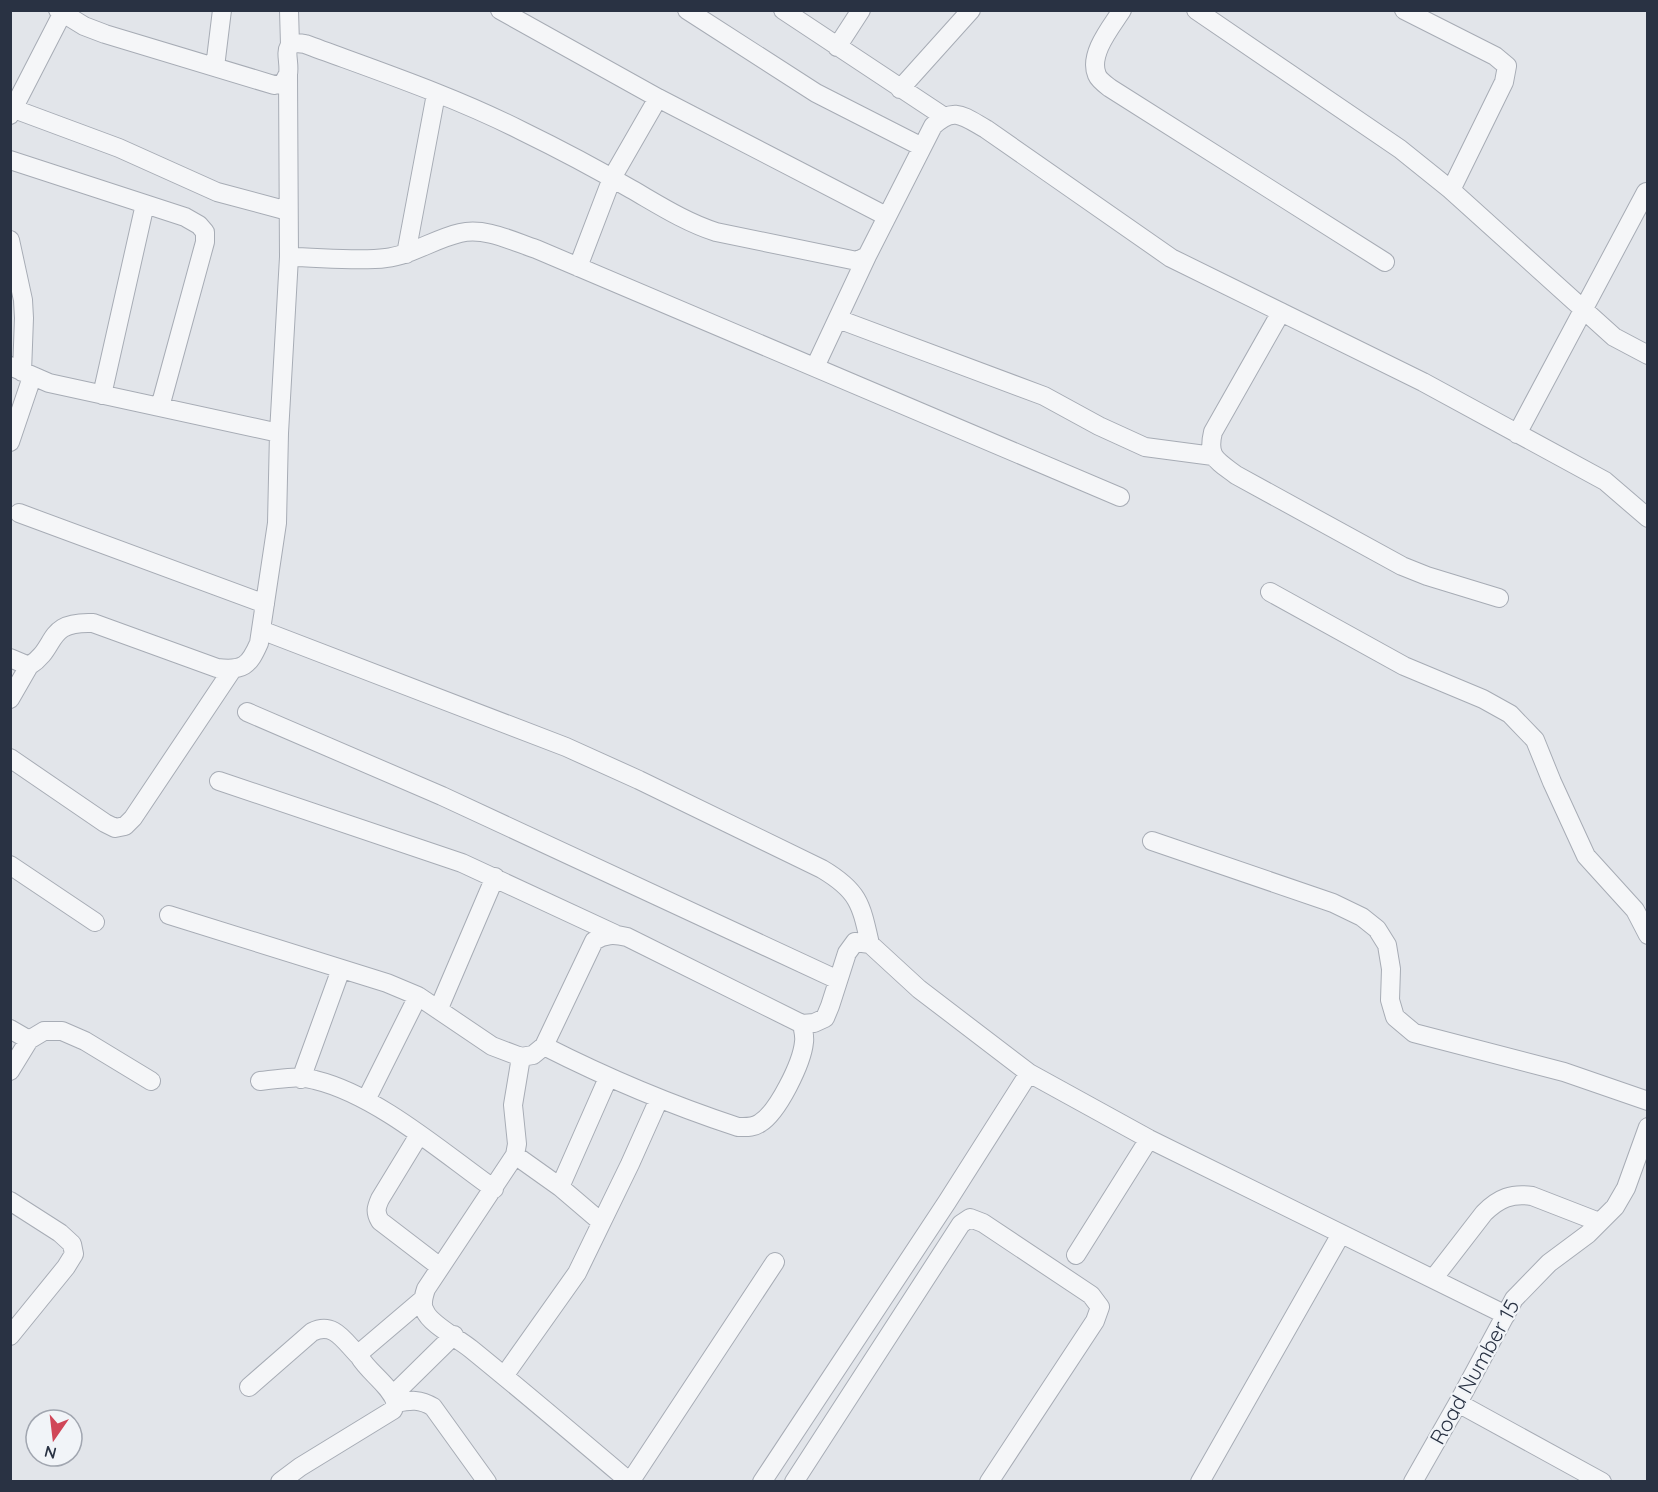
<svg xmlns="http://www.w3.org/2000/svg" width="1658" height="1492" font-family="Quicksand,sans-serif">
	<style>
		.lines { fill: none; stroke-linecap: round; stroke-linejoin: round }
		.minor-casing { stroke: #a7acb5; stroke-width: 20 }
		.minor { stroke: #f5f6f8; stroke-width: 18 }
		.labels { text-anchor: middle; stroke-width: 4.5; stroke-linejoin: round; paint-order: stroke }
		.street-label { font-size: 21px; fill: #293243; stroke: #f1f4f8 }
	</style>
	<rect width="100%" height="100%" fill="#e2e5ea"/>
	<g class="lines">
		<defs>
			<path id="minor" d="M58 10 84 26 105 34 274 85 283 83C284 82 287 76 288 74 291 60 278 39 305 44 378 71 453 96 522 131 559 149 595 168 631 189 659 205 685 222 716 232L857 261 867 256 933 126C954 106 963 116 986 129L1171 258 1423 382 1605 481 1648 518
				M289 10 290 45
				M500 10 658 98 886 216
				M687 10 816 93 922 147
				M783 10 943 116
				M1122 10C1112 26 1088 54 1097 75 1099 80 1106 85 1110 88L1385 262
				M1196 10 1400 149 1451 190 1614 337 1648 355
				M1404 10 1495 56 1507 66 1504 82 1451 190
				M837 47 861 10
				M215 67 222 10
				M900 89 971 10
				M14 109 119 148 217 192 288 211
				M10 115 62 14
				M10 160 185 217 199 225 205 232V242L160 407
				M10 240 23 300 24 318 22 372
				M406 254 436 94
				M289 257C318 257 358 262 386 258 412 255 434 239 460 233 485 227 512 241 536 249L1120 497
				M578 267 612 178 658 98
				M1281 312 1213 432C1207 457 1216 460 1236 475L1402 566 1427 576 1499 598
				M838 319 1044 396 1099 426 1145 447 1213 456
				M10 366 49 383 279 433
				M815 367 867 256
				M102 395 145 204
				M1517 434 1646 192
				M10 442 32 377
				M19 513 265 604
				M1270 592 1404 666 1483 699 1510 714 1535 740 1552 782 1586 856 1635 910 1648 935
				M261 630 566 747 639 780 822 869C859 891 861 904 870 944
				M10 658 29 666C59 647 44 621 93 623L217 668C243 671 249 666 259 643L277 523 279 433 289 257 288 75
				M10 699 29 666
				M247 712 442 796 838 980
				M10 758 105 823 115 828 125 826 133 818 232 670
				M219 781 462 863 615 934
				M1152 841 1333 903 1362 917 1377 929 1387 945 1391 969 1390 1000 1395 1017 1414 1033 1564 1072 1648 1101
				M10 865 95 922
				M169 915 387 983 418 996 492 1046 521 1057 533 1055 544 1046 594 941C605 934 614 934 627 937L802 1024 814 1023 825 1018 830 1006 847 953 855 942 870 944 919 989 1029 1073 1149 1139 1506 1315
				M439 1008 495 877
				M10 1029 29 1040
				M544 1046C607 1078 671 1105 738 1127 746 1127 753 1128 760 1123 778 1112 802 1063 804 1042 805 1036 803 1030 802 1024
				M521 1057 513 1105 517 1144 515 1155 426 1289C424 1295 421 1305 425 1311 430 1324 459 1339 471 1349 524 1392 577 1437 630 1482
				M10 1071 29 1040 44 1031H62L85 1041 151 1081
				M301 1079 341 969
				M260 1081C278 1079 298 1075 315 1080 377 1095 442 1152 494 1189
				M366 1100 418 996
				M419 1135 380 1199C376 1208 375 1212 380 1221L440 1267
				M515 1155 560 1187 601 1222
				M560 1187 608 1078
				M10 1201 60 1233 72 1244 74 1254 66 1267 10 1336
				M1076 1255 1149 1139
				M1433 1279 1484 1213C1499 1198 1512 1193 1532 1196L1599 1222
				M504 1376 577 1273 630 1164 659 1099
				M249 1387 312 1332C334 1321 344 1341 359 1356
				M393 1395 454 1335
				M396 1403C411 1400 420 1399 433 1407L487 1482
				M1458 1403 1602 1482
				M280 1482 300 1467 393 1410 396 1403C389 1384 369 1373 359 1356L363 1350 423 1299
				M630 1482 775 1262
				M762 1482 947 1202 1029 1073
				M794 1482 961 1224 970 1218 983 1223 1091 1295 1100 1307 1095 1321 989 1482
				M1200 1482 1341 1234
				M1413 1482 1458 1403 1514 1299 1549 1263 1588 1234 1615 1207 1626 1188 1648 1127"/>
		</defs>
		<use href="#minor" class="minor-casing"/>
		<use href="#minor" class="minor"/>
	</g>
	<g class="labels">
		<g class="street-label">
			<text transform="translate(1475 1372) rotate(-61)" y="7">Road Number 15</text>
		</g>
	</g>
	<rect width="1658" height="1492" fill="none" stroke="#293243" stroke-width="24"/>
	<g transform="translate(54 1438) rotate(194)"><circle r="28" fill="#f1f4f8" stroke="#a1a6b0" stroke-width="1.5"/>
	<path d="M0-4.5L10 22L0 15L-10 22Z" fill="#d04658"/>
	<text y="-9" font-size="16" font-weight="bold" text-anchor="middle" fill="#293243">N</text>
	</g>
</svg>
